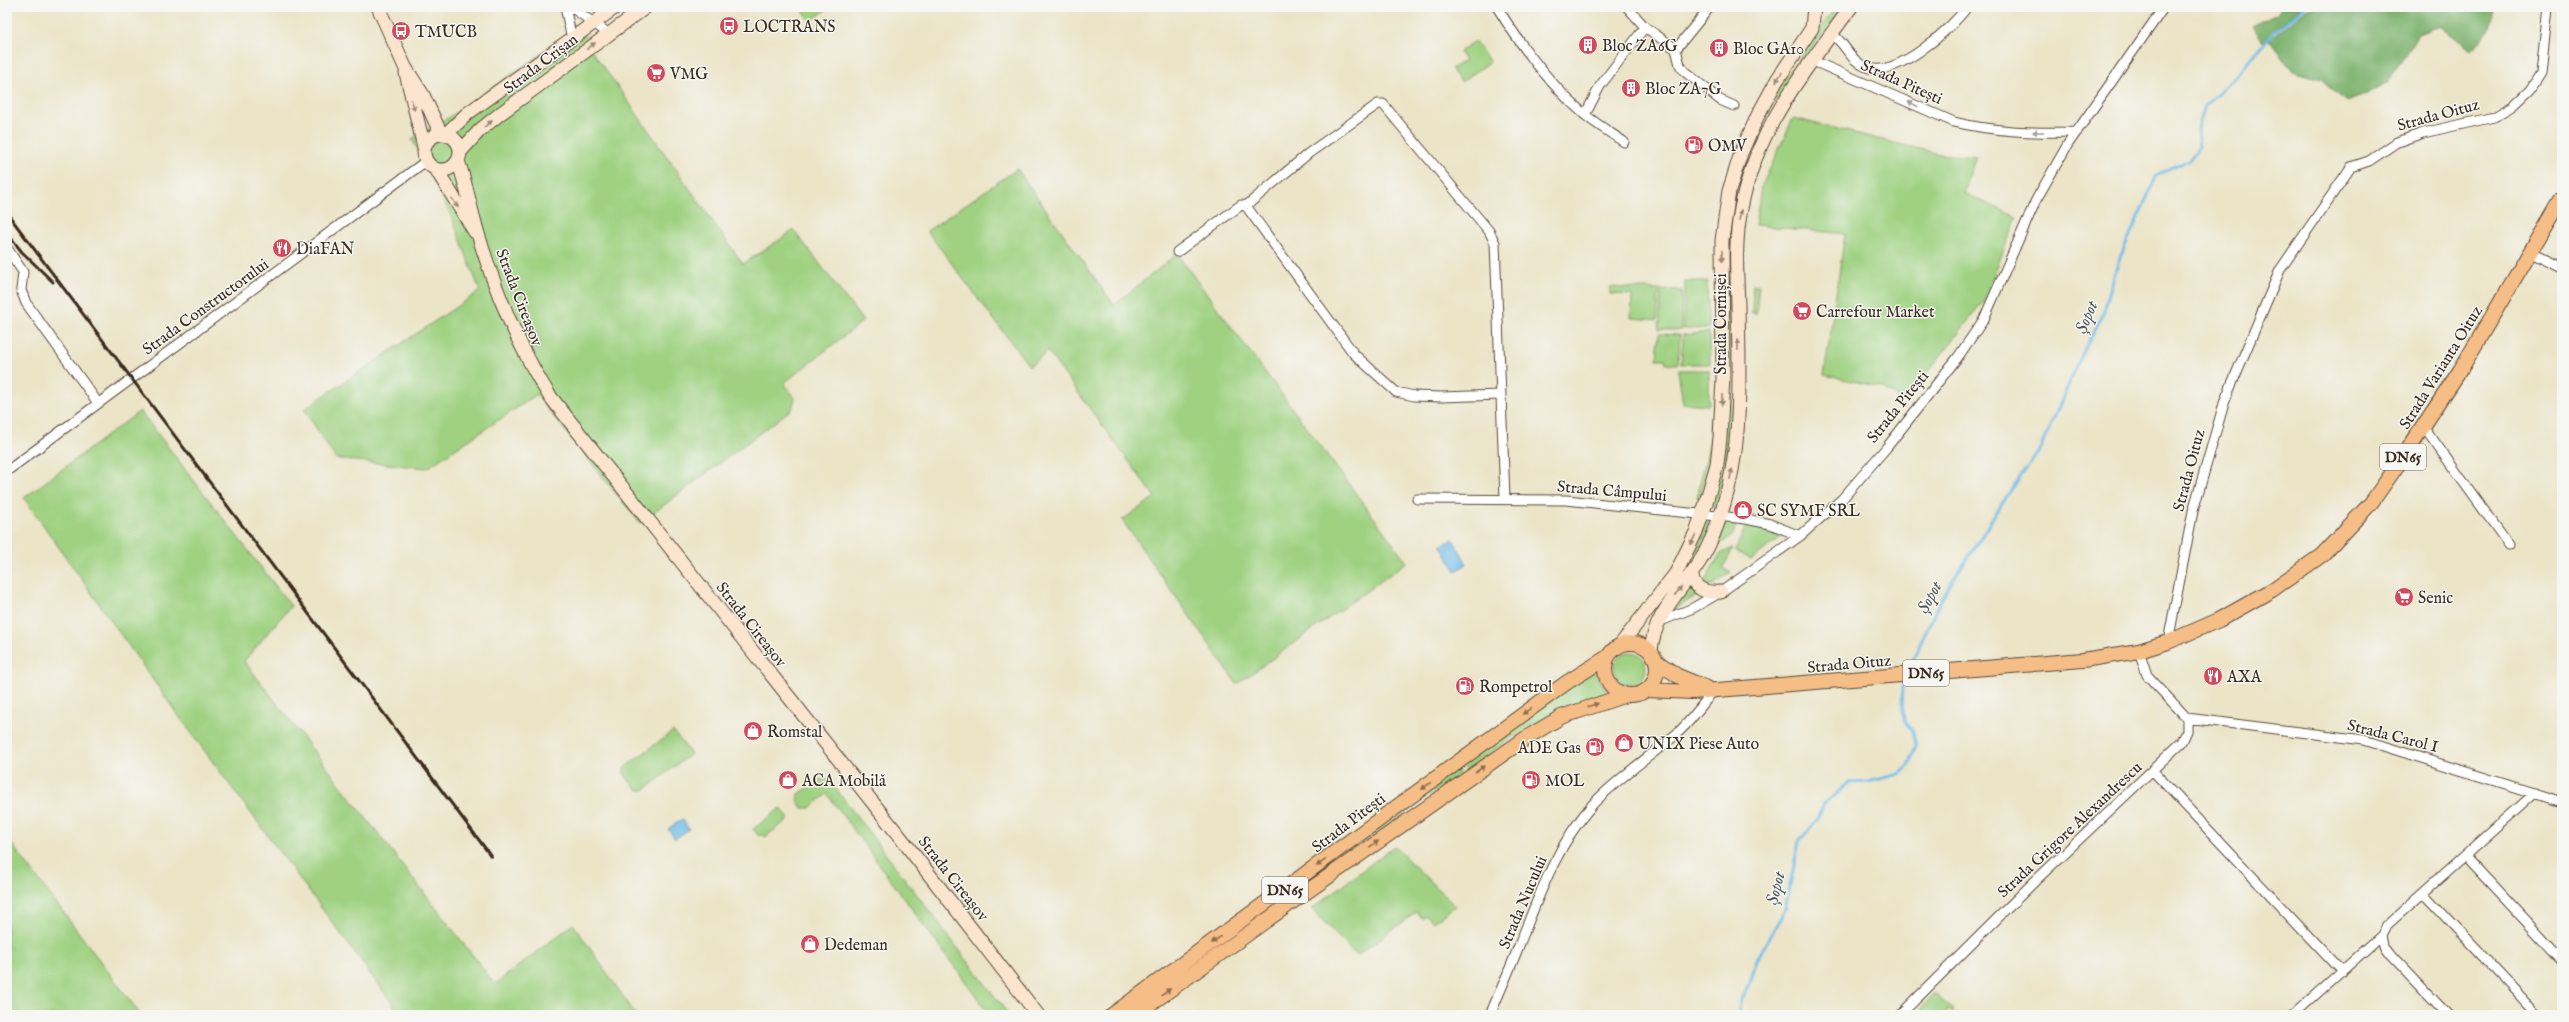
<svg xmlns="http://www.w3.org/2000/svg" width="2569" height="1022" font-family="'IM FELL English',serif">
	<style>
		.green { fill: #9fd181; stroke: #6d7e50 }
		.forest { fill: #7fb36f; stroke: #5d6e46 }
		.water { fill: #6fbde9; stroke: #557484 }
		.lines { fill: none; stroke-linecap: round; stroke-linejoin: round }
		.stream { stroke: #6fbde9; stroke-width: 3 }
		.street-casing { stroke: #554637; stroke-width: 11 }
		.secondary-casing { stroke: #554637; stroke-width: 15 }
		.primary-casing { stroke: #554637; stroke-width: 16 }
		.street { stroke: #fff; stroke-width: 9 }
		.secondary { stroke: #fbe5cf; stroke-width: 13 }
		.primary { stroke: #f6be87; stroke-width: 14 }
		.rail { stroke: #3b2a1e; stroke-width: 3 }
		.oneway { fill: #9b8876 }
		.oneway2 { fill: #a79f9a }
		.oneway3 { fill: #8f6d4d }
		.labels { text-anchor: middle; stroke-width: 3; stroke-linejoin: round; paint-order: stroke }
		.shield { fill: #f6f6f2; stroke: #73675e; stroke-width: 1 }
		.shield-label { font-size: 15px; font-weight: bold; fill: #3b2a1e }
		.poi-label { font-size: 16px; fill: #3b2a1e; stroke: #f6f6f2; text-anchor: start }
		.street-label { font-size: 16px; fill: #3b2a1e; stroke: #f6f6f2 }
		.water-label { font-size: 17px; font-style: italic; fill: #4b565b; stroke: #f6f6f2 }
	</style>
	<rect width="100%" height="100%" fill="#f6f6f2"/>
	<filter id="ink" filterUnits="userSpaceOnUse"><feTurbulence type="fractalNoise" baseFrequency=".025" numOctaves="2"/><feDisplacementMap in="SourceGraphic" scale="8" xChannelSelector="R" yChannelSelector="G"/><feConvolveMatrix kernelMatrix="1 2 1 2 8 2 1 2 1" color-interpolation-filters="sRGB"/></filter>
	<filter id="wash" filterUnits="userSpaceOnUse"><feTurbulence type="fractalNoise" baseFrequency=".012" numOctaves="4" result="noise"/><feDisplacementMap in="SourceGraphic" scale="16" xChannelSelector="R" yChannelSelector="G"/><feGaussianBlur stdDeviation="0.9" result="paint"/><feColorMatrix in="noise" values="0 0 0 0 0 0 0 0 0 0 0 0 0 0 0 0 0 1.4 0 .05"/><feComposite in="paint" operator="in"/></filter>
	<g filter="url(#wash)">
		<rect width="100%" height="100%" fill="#ebe4c7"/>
		<path class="green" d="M800 7H830L811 21Z
			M1836 7H1843L1791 78 1779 100H1776L1775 97 1784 79Z
			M577 29 591 42 588 45 743 264 794 230 863 321 784 383 795 398 792 409 640 523 536 395 427 468 336 459 304 409 480 291 451 215 412 139 456 113Z
			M1475 41 1490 62 1461 82 1451 69 1465 60 1459 52Z
			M1793 118 1940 154 1976 157 1964 193 2017 217 1983 302 1905 401 1880 387 1824 375 1845 234 1755 225 1761 188Z
			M1017 169 1114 305 1177 254 1407 562 1237 684 1122 520 1155 497 1048 352 1029 366 927 231Z
			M1727 244H1732V388L1726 387Z
			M1685 281H1707L1709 328 1683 329Z
			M1753 284 1759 285 1756 314 1752 313Z
			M1610 287 1659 290 1657 320 1631 318 1632 295 1610 294Z
			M1661 290 1682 291 1681 330H1659Z
			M1709 332 1710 364H1681L1683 335Z
			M1659 334 1680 335 1678 364 1666 363 1665 359H1657Z
			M1678 370H1709V405L1683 403Z
			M1726 394H1733C1731 433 1728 471 1716 508L1712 507 1722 466Z
			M140 411 291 606 244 661 495 984 573 924 636 1015H401L175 711 24 498Z
			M1710 417H1714C1712 445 1709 472 1700 498H1697L1709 445Z
			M1724 521H1737L1738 523 1732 536 1711 550Z
			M1704 523H1709L1711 527 1697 555 1662 602Z
			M1747 523 1783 531 1784 535 1751 560 1735 551Z
			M1733 548 1723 568 1731 572 1711 586 1704 583 1720 554Z
			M1690 585 1699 594 1673 610 1672 608Z
			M1614 668a16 16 0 1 1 32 0a16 16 0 1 1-32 0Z
			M1598 667V677L1608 694C1555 705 1509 739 1466 770L1461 764Z
			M673 731 691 754 644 790H637L624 774V768Z
			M1455 767 1460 773 1297 892 1292 891Z
			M821 779 829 780 1009 1015H990L827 794 810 808H802L797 800 799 794Z
			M781 808 789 819 765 837 762 834 759 836 753 829Z
			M7 838 141 1015H7Z
			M1394 846 1455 906 1433 922 1426 915 1422 918 1417 912 1356 956 1312 909Z
			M1935 993 1954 1010 1952 1013 1948 1010 1943 1015H1928L1921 1008Z"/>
		<path class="forest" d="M2282 7H2301L2263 41 2252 26 2279 13Z
			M2309 7H2493C2494 28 2486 36 2471 50L2440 26 2418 34 2389 80 2368 94 2346 102 2321 79 2293 71 2269 40Z"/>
		<path class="water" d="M1453 539 1467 564 1456 571 1441 546Z
			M682 819 689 829 675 839 668 829Z"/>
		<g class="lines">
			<path class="stream" d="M1910 666 1940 601 2009 493 2040 449 2086 346 2104 311 2118 262 2157 175 2191 159 2199 146 2197 131 2205 106 2237 75 2273 33 2305 7
				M1738 1015 1741 999 1750 983 1757 959 1785 910 1799 841 1816 822 1824 804 1849 783 1868 782 1900 774 1909 766 1916 745 1913 732 1905 721 1902 711 1903 684"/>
		</g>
	</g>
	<g filter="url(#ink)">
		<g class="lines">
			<defs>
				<path id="street" d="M565 7 572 39
					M571 7 608 33
					M1497 7C1521 46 1549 84 1584 114 1596 124 1611 133 1624 142
					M1627 7 1645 27 1676 49 1680 65 1684 71 1720 100 1734 106
					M1832 34C1847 45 1849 60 1866 67 1895 80 1951 29 1967 7
					M1676 49 1710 7
					M1811 60 1954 122C1995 132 2035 133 2077 132
					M1585 115 1600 86 1645 27
					M1246 206 1354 354 1396 392 1414 396 1441 397 1501 395
					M7 248 23 272 21 290 26 303 98 403
					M1177 252 1241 205 1246 206 1309 153 1378 104H1383L1489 231 1495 243 1505 498
					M2529 252 2562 268
					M2423 426 2509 545
					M7 471 426 161
					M1417 499 1566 500 1746 519 1770 524 1800 536
					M1656 623 1693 608 1721 592 1800 536 1842 499 1887 447 1958 357 1984 319 2036 200 2068 144 2164 7
					M2168 642 2193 511 2225 400 2280 270 2351 167 2369 161 2397 142 2423 133 2494 117 2513 106 2530 90 2541 73 2548 7
					M2187 718 2364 740 2562 802
					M2153 771 2342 972
					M2465 856 2562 960
					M2423 893 2538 1015
					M2382 935 2384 946 2391 955 2448 1015
					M1490 1015C1500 991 1511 967 1520 943 1540 893 1557 845 1593 804 1618 778 1647 759 1674 736 1690 723 1701 706 1714 690
					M1900 1015 2035 881 2182 742 2187 731V718L2147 675 2139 651
					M2293 1015 2382 935 2387 925 2535 793"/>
				<path id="secondary" d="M378 7 405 67 423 95 441 134
					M406 73 424 147
					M424 152a18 18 0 1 1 36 0a18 18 0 1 1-36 0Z
					M446 134 468 113 616 7
					M460 152 480 130 501 113 646 7
					M458 161C467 186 471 212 479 237 496 293 518 346 549 395L908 847 1038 1015
					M436 169 475 232
					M1691 574C1695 590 1705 593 1721 592
					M1621 644 1676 573 1696 532 1705 506 1717 464 1720 438 1723 378 1722 240 1729 191 1741 153 1758 115 1777 80 1812 28 1814 7
					M1651 652C1653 615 1681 591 1700 561 1712 542 1719 522 1725 500 1743 438 1739 369 1738 305 1737 277 1735 249 1739 221 1751 134 1802 75 1851 7"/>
				<path id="primary" d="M1605 669a26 26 0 1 1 52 0a26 26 0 1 1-52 0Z
					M1656 661 1678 676 1707 688
					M1647 690 1693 692 2083 660 2139 651 2168 642 2219 620 2272 590 2322 555 2371 503 2397 466 2461 369 2562 198
					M1112 1015 1566 683 1606 658
					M1135 1015 1285 907 1526 738 1561 717 1626 695"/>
			</defs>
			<use href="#street" class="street-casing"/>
			<use href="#secondary" class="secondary-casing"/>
			<use href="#primary" class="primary-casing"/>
			<use href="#street" class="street"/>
			<use href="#secondary" class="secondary"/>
			<use href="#primary" class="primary"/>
			<path class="rail" d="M7 213 491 856
				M7 233 22 252 53 282"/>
		</g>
		<defs><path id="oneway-solid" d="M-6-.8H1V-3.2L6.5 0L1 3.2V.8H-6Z"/></defs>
		<g class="oneway">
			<use href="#oneway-solid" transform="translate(591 46) rotate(-37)"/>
			<use href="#oneway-solid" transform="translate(1779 77) rotate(122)"/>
			<use href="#oneway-solid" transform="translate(413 105) rotate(74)"/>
			<use href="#oneway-solid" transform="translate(488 124) rotate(-39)"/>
			<use href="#oneway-solid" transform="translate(455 203) rotate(56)"/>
			<use href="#oneway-solid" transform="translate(1740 215) rotate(-80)"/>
			<use href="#oneway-solid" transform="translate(1722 256) rotate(90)"/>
			<use href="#oneway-solid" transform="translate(1738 345) rotate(-90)"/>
			<use href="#oneway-solid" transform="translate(1722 400) rotate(91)"/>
			<use href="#oneway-solid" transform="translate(1731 474) rotate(-78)"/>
			<use href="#oneway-solid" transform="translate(1693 540) rotate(115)"/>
			<use href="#oneway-solid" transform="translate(1678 591) rotate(-53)"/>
		</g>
		<g class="oneway2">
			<use href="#oneway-solid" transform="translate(1913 104) rotate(-153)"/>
			<use href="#oneway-solid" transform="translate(2038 132) rotate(-179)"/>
		</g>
		<g class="oneway3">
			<use href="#oneway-solid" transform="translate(1593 705) rotate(-18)"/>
			<use href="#oneway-solid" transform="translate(1527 711) rotate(144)"/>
			<use href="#oneway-solid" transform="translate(1480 769) rotate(-35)"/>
			<use href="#oneway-solid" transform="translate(1426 786) rotate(143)"/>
			<use href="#oneway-solid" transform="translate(1374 844) rotate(-35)"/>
			<use href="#oneway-solid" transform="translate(1321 863) rotate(144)"/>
			<use href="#oneway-solid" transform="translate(1216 940) rotate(144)"/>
			<use href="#oneway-solid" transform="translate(1166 992) rotate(-37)"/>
		</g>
	</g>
	<defs>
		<symbol id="bus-disc" viewBox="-11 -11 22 22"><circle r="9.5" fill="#d1495b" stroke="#f6f6f2"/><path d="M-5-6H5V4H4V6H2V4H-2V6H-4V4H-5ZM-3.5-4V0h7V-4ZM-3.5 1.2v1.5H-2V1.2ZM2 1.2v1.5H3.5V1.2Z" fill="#fff"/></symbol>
		<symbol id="building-disc" viewBox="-11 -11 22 22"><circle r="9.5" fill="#d1495b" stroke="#f6f6f2"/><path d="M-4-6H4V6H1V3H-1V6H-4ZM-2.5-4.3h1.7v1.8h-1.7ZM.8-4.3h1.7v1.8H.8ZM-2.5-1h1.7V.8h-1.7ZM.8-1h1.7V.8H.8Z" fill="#fff"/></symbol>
		<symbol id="supermarket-disc" viewBox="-11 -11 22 22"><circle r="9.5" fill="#d1495b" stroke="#f6f6f2"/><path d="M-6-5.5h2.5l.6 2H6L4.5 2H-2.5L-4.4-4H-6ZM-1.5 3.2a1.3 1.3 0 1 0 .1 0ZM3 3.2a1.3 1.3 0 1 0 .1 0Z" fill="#fff"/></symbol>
		<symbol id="fuel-disc" viewBox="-11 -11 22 22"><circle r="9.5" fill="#d1495b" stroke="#f6f6f2"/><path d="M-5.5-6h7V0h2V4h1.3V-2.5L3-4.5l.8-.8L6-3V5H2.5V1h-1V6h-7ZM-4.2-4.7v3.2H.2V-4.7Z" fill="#fff"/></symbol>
		<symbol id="restaurant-disc" viewBox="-11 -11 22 22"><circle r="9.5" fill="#d1495b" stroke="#f6f6f2"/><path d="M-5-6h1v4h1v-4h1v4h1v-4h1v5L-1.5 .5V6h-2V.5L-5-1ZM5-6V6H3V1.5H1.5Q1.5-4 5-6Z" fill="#fff"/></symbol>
		<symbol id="shop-disc" viewBox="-11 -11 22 22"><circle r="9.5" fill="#d1495b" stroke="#f6f6f2"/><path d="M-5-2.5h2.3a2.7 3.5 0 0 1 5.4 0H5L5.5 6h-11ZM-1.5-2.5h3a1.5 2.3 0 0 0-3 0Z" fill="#fff"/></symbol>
	</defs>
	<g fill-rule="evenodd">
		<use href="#bus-disc" x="718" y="15" width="22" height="22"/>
		<use href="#bus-disc" x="390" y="20" width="22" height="22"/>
		<use href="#building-disc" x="1577" y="34" width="22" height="22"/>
		<use href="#building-disc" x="1708" y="37" width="22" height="22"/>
		<use href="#supermarket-disc" x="645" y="62" width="22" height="22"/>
		<use href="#building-disc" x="1620" y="77" width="22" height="22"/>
		<use href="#fuel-disc" x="1683" y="134" width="22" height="22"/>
		<use href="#restaurant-disc" x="271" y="237" width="22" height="22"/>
		<use href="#supermarket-disc" x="1791" y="300" width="22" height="22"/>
		<use href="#shop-disc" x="1732" y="499" width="22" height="22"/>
		<use href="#supermarket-disc" x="2393" y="586" width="22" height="22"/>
		<use href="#restaurant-disc" x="2202" y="665" width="22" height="22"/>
		<use href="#fuel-disc" x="1454" y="675" width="22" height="22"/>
		<use href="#shop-disc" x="742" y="720" width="22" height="22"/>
		<use href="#shop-disc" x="1613" y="732" width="22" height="22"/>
		<use href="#fuel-disc" x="1584" y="736" width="22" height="22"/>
		<use href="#shop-disc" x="777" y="769" width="22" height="22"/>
		<use href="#fuel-disc" x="1520" y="769" width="22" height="22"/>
		<use href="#shop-disc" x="799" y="933" width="22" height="22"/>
	</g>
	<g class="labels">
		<g class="shield">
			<rect x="2380" y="444" width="46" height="26" rx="3"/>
			<rect x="1903" y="660" width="46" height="26" rx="3"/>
			<rect x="1262" y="877" width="46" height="26" rx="3"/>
		</g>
		<g class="shield-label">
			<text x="2403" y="462">DN65</text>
			<text x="1926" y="678">DN65</text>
			<text x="1285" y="895">DN65</text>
		</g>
		<g class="poi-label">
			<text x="743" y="32">LOCTRANS</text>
			<text x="415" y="37">TMUCB</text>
			<text x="1602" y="51">Bloc ZA6G</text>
			<text x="1733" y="54">Bloc GA10</text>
			<text x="670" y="79">VMG</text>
			<text x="1645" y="94">Bloc ZA7G</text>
			<text x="1708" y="151">OMV</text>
			<text x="296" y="254">DiaFAN</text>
			<text x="1816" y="317">Carrefour Market</text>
			<text x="1757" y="516">SC SYMF SRL</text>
			<text x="2418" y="603">Senic</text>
			<text x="2227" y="682">AXA</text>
			<text x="1479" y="692">Rompetrol</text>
			<text x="767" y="737">Romstal</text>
			<text x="1638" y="749">UNIX Piese Auto</text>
			<text x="1581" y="753" text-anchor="end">ADE Gas</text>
			<text x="802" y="786">ACA Mobilă</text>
			<text x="1545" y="786">MOL</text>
			<text x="824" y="950">Dedeman</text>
		</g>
		<g class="street-label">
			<text transform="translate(540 63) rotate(-37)" y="6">Strada Crișan</text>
			<text transform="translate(1902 81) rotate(24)" y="6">Strada Pitești</text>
			<text transform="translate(2438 114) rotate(-15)" y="6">Strada Oituz</text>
			<text transform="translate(520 297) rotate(69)" y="6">Strada Cireașov</text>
			<text transform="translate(205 306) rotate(-36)" y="6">Strada Constructorului</text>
			<text transform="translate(1720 324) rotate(-90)" y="6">Strada Cornișei</text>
			<text transform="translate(2440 367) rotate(-58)" y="6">Strada Varianta Oituz</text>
			<text transform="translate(1897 406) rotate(-51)" y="6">Strada Pitești</text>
			<text transform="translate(2188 470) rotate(-75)" y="6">Strada Oituz</text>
			<text transform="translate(1612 490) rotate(5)" y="6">Strada Câmpului</text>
			<text transform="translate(752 624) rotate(52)" y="6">Strada Cireașov</text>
			<text transform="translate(1849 663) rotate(-5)" y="6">Strada Oituz</text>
			<text transform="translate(2393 735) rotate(14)" y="6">Strada Carol I</text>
			<text transform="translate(1348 822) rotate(-37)" y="6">Strada Pitești</text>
			<text transform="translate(2069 829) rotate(-43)" y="6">Strada Grigore Alexandrescu</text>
			<text transform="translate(954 878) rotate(52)" y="6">Strada Cireașov</text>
			<text transform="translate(1522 902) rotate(-67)" y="6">Strada Nucului</text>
		</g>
		<g class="water-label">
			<text transform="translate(2086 317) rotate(-68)" y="6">Șopot</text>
			<text transform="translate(1929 597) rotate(-62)" y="6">Șopot</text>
			<text transform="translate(1775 888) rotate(-76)" y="6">Șopot</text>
		</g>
	</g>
	<rect width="2569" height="1022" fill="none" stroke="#f6f6f2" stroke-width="24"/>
</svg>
